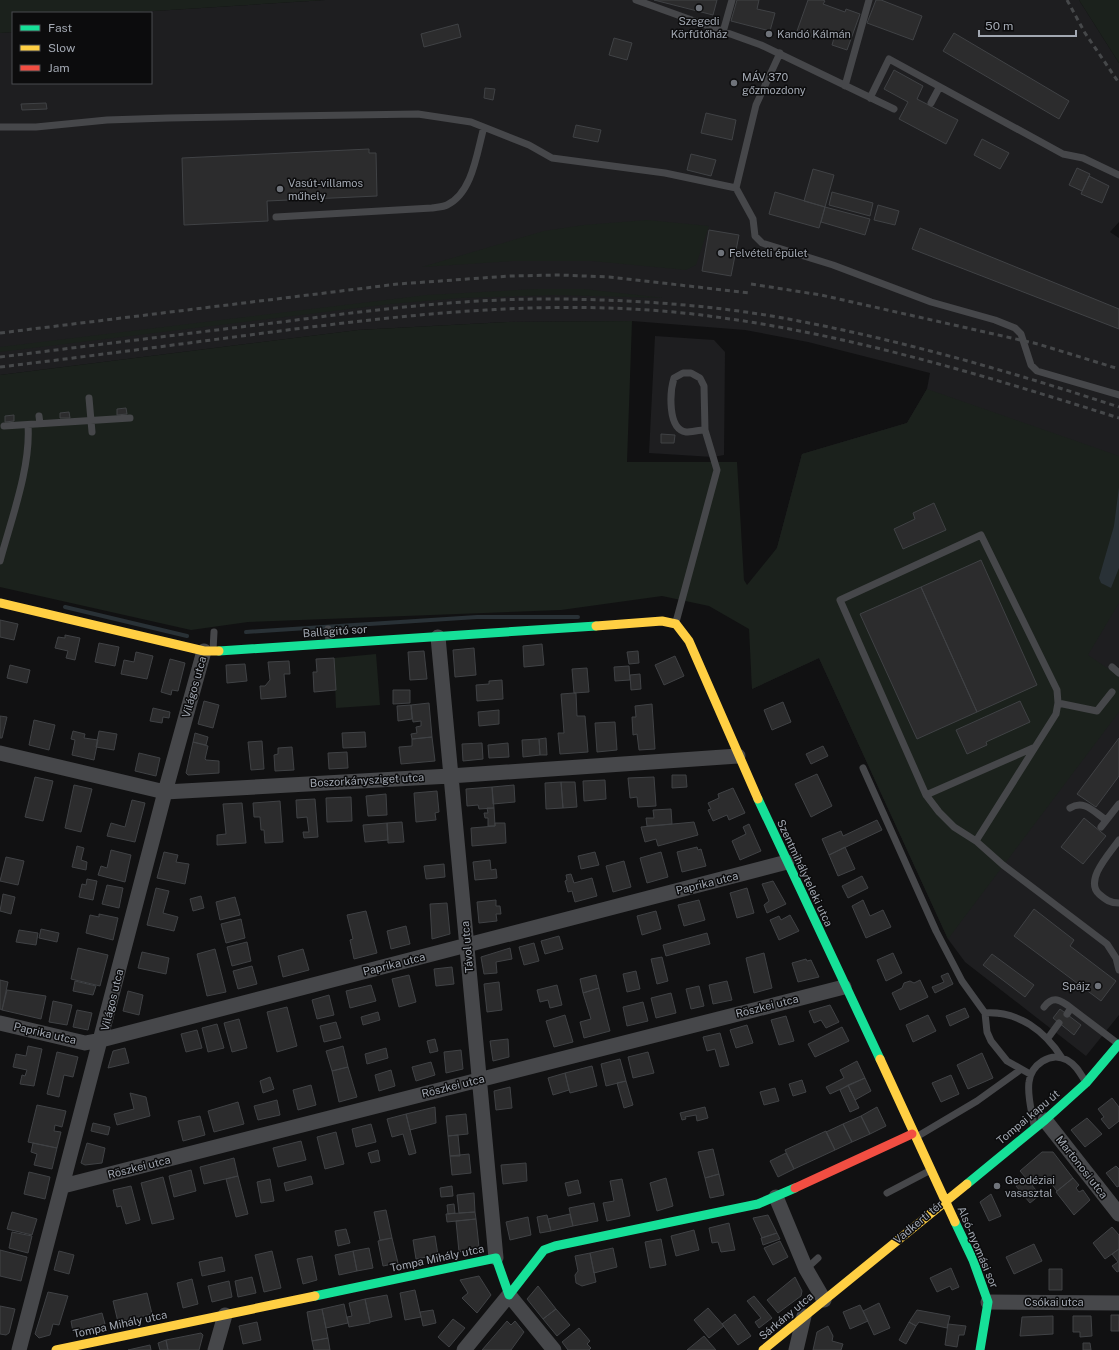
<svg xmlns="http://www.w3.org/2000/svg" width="1119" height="1350" font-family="'Public Sans',sans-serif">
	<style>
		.built { fill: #1e1e20 }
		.green { fill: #1b211c }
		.water { fill: #293136 }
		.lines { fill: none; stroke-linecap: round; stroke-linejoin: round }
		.stream { stroke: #293136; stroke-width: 4 }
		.building { fill: #2c2c2d; stroke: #404245 }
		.lane { stroke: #46474a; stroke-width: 7 }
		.street { stroke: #46474a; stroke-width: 15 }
		.fast { stroke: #16e098; stroke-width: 9 }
		.slow { stroke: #ffcf43; stroke-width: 9 }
		.jam { stroke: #f24e42; stroke-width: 9 }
		.rail { stroke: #46484a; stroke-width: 3; stroke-dasharray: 5 4; stroke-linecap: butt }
		.poi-dot { fill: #6f737a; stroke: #0c0c0d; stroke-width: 1.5 }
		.labels { text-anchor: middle; stroke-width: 3; stroke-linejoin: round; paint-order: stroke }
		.poi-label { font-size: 11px; fill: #a2a8b2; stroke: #0c0c0d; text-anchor: start }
		.street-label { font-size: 11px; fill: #a2a8b2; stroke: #0c0c0d }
	</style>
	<rect width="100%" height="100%" fill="#111112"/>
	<path class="built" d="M325 0H1079L1119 63V222L1110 232 1119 238V1015L1086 1056 965 962 948 939 819 658 752 689 749 588 777 548 802 454 907 423 927 389 930 373 808 342 745 330 632 321 507 322 358 330 0 375V33L13 32V83H151V13H123Z
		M655 336 714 340 725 352 724 455 713 457 649 453Z"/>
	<path class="green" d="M0 0H325L123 13H13V32L0 33Z
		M1079 0H1119V63Z
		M647 220 709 226 696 265 686 270 592 261H512L422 267 544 231 584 225Z
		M538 289H584L664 298 556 295 461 298 390 304 0 352V347L427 295Z
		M632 321 627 462H737L744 580 747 585 777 548 802 454 907 423 927 389 1119 456V603L1088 655 1119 676V712L948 939 819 658 752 689 749 629 709 606 662 596 561 610 248 622 191 630 0 587V375L358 330 507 322Z
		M376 654 380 705 336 708 334 658Z"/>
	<path class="water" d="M1119 487V568L1111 588 1101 583 1099 578 1114 526Z"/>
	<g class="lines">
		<path class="stream" d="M65 607 187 636
			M246 632 477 617H578"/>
	</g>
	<path class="building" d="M654 0H717L713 15Z
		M737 0H759L757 9 775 13 770 31 731 21Z
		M808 0H823L825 1 823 4 845 12 846 9 860 14 847 50 832 45 834 38 814 30 811 37 797 31Z
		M876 0H881L922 16 913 40 867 23Z
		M458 24 461 37 424 47 421 34Z
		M954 33 1069 101 1059 119 943 51Z
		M614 38 632 43 627 60 609 55Z
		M894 70 923 86 917 99 958 120 946 144 899 119 908 102 884 89Z
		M485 88 495 89 493 100 484 98Z
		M46 103 47 109 22 110 21 104Z
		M706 113 736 120 732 140 701 133Z
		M576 125 601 130 598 142 573 137Z
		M982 139 1009 153 1000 169 974 155Z
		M369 149V153H376L377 196 267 201 268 221 184 225 182 158Z
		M691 154 716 160 711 176 687 170Z
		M1077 168 1090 174 1082 191 1069 185Z
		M813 169 834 175 825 207 804 201Z
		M1089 176 1109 186 1102 203 1081 194Z
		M775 192 825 207 819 228 769 214Z
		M832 192 873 203 870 216 829 205Z
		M878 205 899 211 895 225 874 220Z
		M825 207 870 219 865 235 821 222Z
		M920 228 1119 309V329L912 249Z
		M709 230 739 235 731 276 702 271Z
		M126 408 127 414 117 415V409Z
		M69 412 70 418H60V413Z
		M14 415V421L5 422V416Z
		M661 434 675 435 674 443H661Z
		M934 503 946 530 903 549 894 529 915 519 913 513Z
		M981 560 1037 685 977 712 921 587Z
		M921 587 977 712 917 739 860 614Z
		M0 620 18 624 14 640 0 637Z
		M65 635 80 638 75 660 66 658 68 651 55 648 58 637 65 638Z
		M99 643 119 647 115 666 95 662Z
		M542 644 544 665 524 667 523 646Z
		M474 648 476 675 455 677 453 650Z
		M424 651 427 679 410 680 408 652Z
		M638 651 639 663 629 664 627 652Z
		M136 652 153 656 147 679 121 674 124 660 134 662Z
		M675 656 684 676 664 685 655 665Z
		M334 658 336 690 314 692 313 672H317L316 659Z
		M170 659 185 663 178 691 172 690 171 695 161 692Z
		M289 661 290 674H284L286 697 261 699 260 686H265L270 680 268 662Z
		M245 664 247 681 227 683 226 665Z
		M10 665 30 670 27 683 7 678Z
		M629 666 630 680 615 681 614 667Z
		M587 668 589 692 574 693 572 669Z
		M640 674 641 689 631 690 630 675Z
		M502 680 503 699 477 701 476 685 489 684V681Z
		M393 690H410V703L393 704Z
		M574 693H576L577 716H585L588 752 560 754 558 733H564L561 694Z
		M204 701 219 705 213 728 198 724Z
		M1020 701 1030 722 986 742 987 745 967 754 956 730Z
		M783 702 791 722 772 730 764 710Z
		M429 703 432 737 412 739 411 734 417 733 416 727 421 726V721L413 722 411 705Z
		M652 704 655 749 639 750 637 734 633 735 632 717H636L635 706Z
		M411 705 412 719 398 721 397 706Z
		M153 708 170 712 169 718 163 717 162 723 150 721Z
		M499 710V724L479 726 478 712Z
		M0 716 7 717 2 738H0Z
		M34 720 55 725 49 750 29 745Z
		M615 722 617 750 597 752 595 723Z
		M73 731 85 734 84 738 98 740 94 760 72 755 75 740 71 739Z
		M99 731 117 734 114 750 96 747Z
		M365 732 366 747 343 748 342 733Z
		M195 733 208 737 206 745 193 742Z
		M432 737 435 761 401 764 399 747 412 746V739Z
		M546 738 547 755H540L539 739Z
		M1119 738V776L1096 807 1077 794Z
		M539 739 540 755 523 757 522 740Z
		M262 741 264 769 251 770 248 742Z
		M193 742 208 746 205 759 206 760 219 761V773L188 775 186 773Z
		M482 743 483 759 463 761 462 744Z
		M508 743 509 757 489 758 488 745Z
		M823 746 828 756 811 764 806 754Z
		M292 747 294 770 275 771 274 755 278 754V748Z
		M347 752 348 768 329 769 328 753Z
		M139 753 160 758 156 776 135 771Z
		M817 774 832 806 811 817 795 784Z
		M672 775H686L687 787 672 788Z
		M35 777 53 781 43 821 25 817Z
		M654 777 656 806 638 807 637 797 630 798 628 778Z
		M605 780 606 799 584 801 583 781Z
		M561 782H575L577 807 563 808Z
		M561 782 563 808 546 809 545 783Z
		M74 785 92 789 81 832 65 828Z
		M514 785 515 802 493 804 492 787Z
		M492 787 494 808 479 809 478 805 467 806 466 789Z
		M733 788 745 813 729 820 727 815 713 821 708 810 711 809 708 803 719 798 718 794Z
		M437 791 439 812 435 813 436 820 416 822 414 793Z
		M386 794 387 815 368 816 366 796Z
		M351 797 352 821 327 822 326 798Z
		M315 799 318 837 304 838 303 832H309L307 817 297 818 296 800Z
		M132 800 145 803 135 842 107 836 111 823 125 827Z
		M280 801 283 842 265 843 264 830H261L260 817H254L253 803Z
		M242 803 246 843 217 845V835L226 834 223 804Z
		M487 808H494L495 826H488V818H485L484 813H488Z
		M671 809 672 824 647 826 646 818H654L653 810Z
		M1084 818 1106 836 1083 864 1061 847Z
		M877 820 882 830 829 855 822 839 841 831 843 836Z
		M402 822 404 842 388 843 387 823Z
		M694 822 698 835 658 846 656 839 645 842 641 827Z
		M387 823 388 840 365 842 363 825Z
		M495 823H505L506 843 472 846 471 828 495 826Z
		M749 824 761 851 740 860 732 841 746 834 743 827Z
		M77 846 84 848 81 860 87 862 86 870 72 867Z
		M697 847 698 850 701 849 706 866 682 872 677 852Z
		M845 847 855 869 838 876 829 855Z
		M111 850 131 855 125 882 98 875 101 866 107 868Z
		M164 852 178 855 176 862 189 864 185 884 157 878Z
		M595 852 599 865 581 869 578 856Z
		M661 852 668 877 647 883 640 858Z
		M6 857 24 861 18 885 0 881Z
		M490 860 491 870 496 869 497 878 475 880 473 862Z
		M624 861 631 887 613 892 606 866Z
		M444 864 445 877 426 879 424 866Z
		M571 874 574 883 592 878 597 896 575 902 572 891 568 892 565 881 567 880 566 875Z
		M862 876 868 888 848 898 842 886Z
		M87 879 97 881 93 900 79 897 82 884 86 885Z
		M773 881 786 904 767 913 764 905 769 901 762 884Z
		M107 885 123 888 119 908 102 904Z
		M156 888 169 891 163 913 178 917 174 931 147 925Z
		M747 888 754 913 737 918 730 893Z
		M3 894 15 897 11 914 0 911Z
		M201 896 204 908 193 911 190 899Z
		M235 897 240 915 220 920 216 902Z
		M496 900V906H500L501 914H496L497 921 479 923 477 902Z
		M699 900 705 920 684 926 678 905Z
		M863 900 870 916 883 910 891 927 866 938 852 906Z
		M447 903 450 934 432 939 430 904Z
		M1034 909 1074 940 1070 946 1116 981 1101 1001 1014 936Z
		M366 911 377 953 354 959 350 940 353 939 347 915Z
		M656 911 661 929 642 935 637 916Z
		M99 914 118 918 113 940 86 933 90 915 99 917Z
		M790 915 799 931 779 940 770 920 779 916 781 920Z
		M241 919 245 938 226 943 221 924Z
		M406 926 410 944 391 949 387 931Z
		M41 929 59 933 57 942 39 938Z
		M19 930 38 933 36 945 16 942Z
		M707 933 710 944 666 956 663 945Z
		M559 936 563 949 545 954 541 941Z
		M247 942 251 961 232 966 227 947Z
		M534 943 539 961 524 965 519 947Z
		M78 948 108 955 100 986 71 979Z
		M510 948 512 959 496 962 497 973 484 974 481 957Z
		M215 949 226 992 207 996 197 954Z
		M303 949 309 970 283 977 278 956Z
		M142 952 169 958 166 974 138 968Z
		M764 953 772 988 754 993 746 958Z
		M893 953 902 973 886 981 877 960Z
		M992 954 1034 985 1025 997 983 965Z
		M662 957 668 981 657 984 651 959Z
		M806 959 807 961 811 960 819 977 798 982 792 963Z
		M252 966 257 984 238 989 233 971Z
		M452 967 454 984 436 986 434 969Z
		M636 971 640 989 627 992 623 974Z
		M948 973 953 984 935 993 932 987 944 982 941 976Z
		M409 975 416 1002 399 1007 392 979Z
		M596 975 599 988 583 993 580 979Z
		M0 980 8 982 2 1010 0 1009Z
		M920 980 928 997 900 1010 892 993 902 988 904 983 910 981 914 983Z
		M75 981 96 986 93 995 73 991Z
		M727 981 732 1000 713 1004 709 985Z
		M499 982 502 1010 487 1012 484 984Z
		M371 985 376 1001 350 1008 346 991Z
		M557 985 562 1005 550 1008 548 1000 540 1002 537 990Z
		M699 986 704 1006 691 1009 686 989Z
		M599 988 610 1031 584 1038 580 1022 591 1019 583 993Z
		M7 990 46 996 41 1019 2 1010Z
		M128 991 143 995 139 1015 123 1011Z
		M671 993 676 1013 656 1018 651 998Z
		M329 995 334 1015 317 1019 312 1000Z
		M53 1001 72 1005 67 1025 49 1022Z
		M643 1002 648 1021 627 1026 623 1007Z
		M830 1005 839 1022 826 1028 821 1020 814 1023 809 1011Z
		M287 1007 297 1046 277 1052 267 1012Z
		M965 1008 969 1017 950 1026 946 1016Z
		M1060 1009 1081 1025 1074 1035 1053 1018Z
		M77 1010 92 1013 88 1030 73 1027Z
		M378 1012 380 1020 363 1025 361 1017Z
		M565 1015 573 1042 554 1047 546 1021Z
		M928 1015 936 1031 913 1042 906 1025Z
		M786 1016 794 1041 779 1045 771 1020Z
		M239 1019 247 1048 232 1052 224 1023Z
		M336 1022 341 1038 324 1042 320 1026Z
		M217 1024 224 1048 208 1052 202 1028Z
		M747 1025 753 1043 736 1048 730 1030Z
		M842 1027 849 1041 815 1057 808 1044Z
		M197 1030 202 1048 186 1052 181 1034Z
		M720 1033 729 1065 720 1067 715 1049 707 1051 703 1037Z
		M435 1039 438 1051 430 1053 427 1041Z
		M508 1039 509 1057 493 1061 490 1041Z
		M28 1046 42 1049 34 1086 20 1084 22 1075 25 1076 27 1070 13 1067 16 1054 26 1056Z
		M343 1046 348 1067 332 1071 326 1051Z
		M125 1048 129 1063 108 1068 113 1051Z
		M386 1048 388 1058 367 1064 365 1054Z
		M461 1050 463 1069 446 1073 444 1052Z
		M57 1052 78 1057 73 1077 64 1075 59 1097 47 1094Z
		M648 1052 654 1073 633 1078 628 1057Z
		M982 1053 993 1078 968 1089 957 1065Z
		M620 1059 626 1081 606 1086 601 1064Z
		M857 1061 865 1078 830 1094 826 1087 844 1078 840 1070Z
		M431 1062 435 1075 416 1081 412 1067Z
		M592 1066 597 1086 570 1093 565 1073Z
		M348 1067 357 1097 339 1102 332 1071Z
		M391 1070 395 1086 379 1091 375 1075Z
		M565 1073 569 1090 553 1095 548 1078Z
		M951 1075 959 1094 941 1102 932 1083Z
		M270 1077 274 1089 263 1093 260 1081Z
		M865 1078 871 1091 855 1100 848 1085Z
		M802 1080 806 1092 793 1096 789 1084Z
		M626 1081 633 1105 624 1108 617 1083Z
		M311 1085 316 1105 298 1110 293 1090Z
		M848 1085 859 1108 850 1112 840 1090Z
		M510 1087 512 1108 496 1110 494 1091Z
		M775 1088 779 1101 764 1105 760 1092Z
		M130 1093 146 1097 150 1116 117 1125 114 1114 134 1109Z
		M1112 1098 1119 1107V1121L1109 1129 1101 1119 1104 1117 1098 1109Z
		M277 1100 280 1115 258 1120 254 1106Z
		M238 1102 244 1124 214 1132 208 1111Z
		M37 1105 66 1111 62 1127 55 1125 54 1131 61 1132 57 1148 28 1142Z
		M435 1107 436 1123 410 1130 406 1114Z
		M705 1107 708 1118 697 1121 696 1115 685 1117 686 1119 682 1120 680 1113Z
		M877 1107 886 1126 870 1134 861 1116Z
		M406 1114 416 1153 409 1155 403 1134 392 1137 387 1119Z
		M466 1114 468 1134 448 1136 446 1116Z
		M200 1116 205 1135 183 1141 178 1121Z
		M861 1116 870 1134 852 1142 843 1124Z
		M1087 1118 1102 1134 1085 1147 1071 1130Z
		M93 1123 110 1127 108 1135 91 1131Z
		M371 1124 376 1142 356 1147 352 1129Z
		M843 1124 852 1142 835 1150 826 1132Z
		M826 1131 835 1150 794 1169 785 1150Z
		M336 1132 344 1164 325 1169 317 1137Z
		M458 1135 460 1156H450L448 1136Z
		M301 1141 306 1160 278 1167 273 1148Z
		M33 1143 57 1148 52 1169 34 1165 37 1154 31 1152Z
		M87 1143 105 1148 102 1163 85 1165 81 1163Z
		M713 1149 719 1174 705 1178 698 1152Z
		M378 1150 380 1161 371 1163 368 1153Z
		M1042 1152H1053L1073 1178 1057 1191 1045 1175 1032 1185 1020 1171Z
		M786 1153 794 1169 778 1177 770 1161Z
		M469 1154 471 1173 452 1175 450 1156Z
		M234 1158 238 1176 204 1184 200 1167Z
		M526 1163 527 1181 503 1184 501 1165Z
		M1116 1166 1119 1169V1186L1117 1187 1106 1173Z
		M191 1170 196 1191 174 1197 169 1176Z
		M29 1172 50 1177 45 1199 24 1194Z
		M719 1174 724 1195 710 1198 705 1178Z
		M238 1176 248 1214 236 1217 226 1179Z
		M311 1176 313 1184 286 1191 284 1183Z
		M163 1177 174 1219 152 1224 141 1183Z
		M666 1178 673 1206 657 1211 650 1183Z
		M1026 1178 1040 1195 1030 1203 1016 1186Z
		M1073 1178 1079 1185 1076 1188 1079 1192 1083 1190 1090 1200 1074 1215 1056 1192Z
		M270 1179 274 1201 261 1203 257 1182Z
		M622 1179 630 1216 607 1221 603 1203 614 1201 610 1181Z
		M578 1180 581 1193 568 1196 565 1183Z
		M131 1186 140 1220 126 1224 121 1206 117 1207 113 1190Z
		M452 1186 453 1196 441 1197 440 1188Z
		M474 1193 475 1212 459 1213 457 1195Z
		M991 1194 1001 1216 989 1221 980 1202Z
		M594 1203 598 1221 573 1226 569 1208Z
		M454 1204 455 1213 448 1214 447 1205Z
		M386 1210 392 1238 380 1240 374 1212Z
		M12 1212 37 1219 32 1235 7 1229Z
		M475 1212 476 1219 447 1222 446 1214Z
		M570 1214 573 1226 551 1231 548 1219Z
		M547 1215 551 1231 540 1233 537 1217Z
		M768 1215 777 1233 762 1238 753 1218Z
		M528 1217 531 1235 510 1240 506 1222Z
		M476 1219 479 1247 459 1252 456 1221Z
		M729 1223 735 1250 721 1252 718 1242 712 1243 709 1228Z
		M1112 1227 1119 1235V1249L1105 1259 1093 1243Z
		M346 1229 350 1243 338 1246 335 1231Z
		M694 1230 699 1250 676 1256 671 1236Z
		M12 1232 32 1236 28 1253 9 1248Z
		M777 1233 780 1239 763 1245 761 1238Z
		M435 1236 438 1255 416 1259 413 1240Z
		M392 1238 398 1263 383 1266 378 1241Z
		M661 1239 666 1265 650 1268 645 1242Z
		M780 1241 788 1257 773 1265 764 1248Z
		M1034 1244 1042 1261 1014 1274 1006 1257Z
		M369 1248 373 1268 357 1271 353 1251Z
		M613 1248 617 1267 594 1273 590 1253Z
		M1119 1249V1271L1117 1272 1112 1266 1118 1262 1112 1254Z
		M0 1250 27 1257 21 1281 0 1276Z
		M59 1251 74 1255 69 1274 54 1270Z
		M272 1251 281 1288 264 1292 255 1255Z
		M353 1251 357 1271 339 1275 335 1255Z
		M590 1253 596 1282 582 1286 576 1283 575 1275 578 1271 575 1256Z
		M312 1256 317 1280 303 1284 297 1259Z
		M222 1257 225 1271 202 1276 199 1262Z
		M951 1268 959 1287 952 1290 950 1286 937 1292 930 1278Z
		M1049 1269H1062V1290H1049Z
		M479 1276 491 1295 477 1313 462 1298 468 1293 460 1280Z
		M252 1277 256 1293 238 1297 235 1281Z
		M795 1277 802 1291 801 1296 778 1313 767 1300Z
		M192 1279 198 1304 183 1308 177 1283Z
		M229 1281 232 1297 212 1302 208 1286Z
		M538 1286 556 1309 543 1319 527 1299Z
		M415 1290 421 1317 405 1320 400 1293Z
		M48 1292 68 1296 59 1325 53 1324 50 1335 39 1338 35 1334Z
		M147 1293 152 1314 118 1322 113 1301Z
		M387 1295 392 1317 370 1322 365 1299Z
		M754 1296 772 1318 759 1328 755 1322 761 1318 747 1301Z
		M365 1299 370 1323 349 1327 347 1317 352 1316 349 1303Z
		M879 1303 890 1328 874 1335 863 1311Z
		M344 1304 348 1323 326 1328 322 1309Z
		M860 1305 868 1321 850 1329 843 1312Z
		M0 1306 15 1309 9 1333 6 1335 0 1334Z
		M708 1308 724 1326 709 1338 694 1320Z
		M322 1309 328 1338 312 1341 307 1312Z
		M556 1309 570 1325 557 1336 543 1319Z
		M433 1310 436 1323 423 1326 420 1312Z
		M917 1310 950 1316 947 1328 919 1322 916 1326 909 1322Z
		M102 1313 105 1324 73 1332 71 1321Z
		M735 1314 751 1336 738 1345 722 1324Z
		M1111 1315H1119V1331H1111Z
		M1053 1316V1334L1020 1336 1022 1317Z
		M1073 1316H1091L1092 1336 1080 1337V1332H1073Z
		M453 1319 465 1328 449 1347 438 1337Z
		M507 1321 511 1325 515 1321 524 1332 511 1350H482Z
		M257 1322 261 1340 243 1344 239 1326Z
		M909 1322 916 1326 906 1344 899 1340Z
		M948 1324 966 1326 964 1335H959L957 1347 945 1345Z
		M828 1326 833 1336 832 1341 843 1344 841 1350H813L817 1332Z
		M579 1328 590 1341 587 1344 591 1348 589 1350H568L562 1342Z
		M201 1333 203 1335 199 1350H168L166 1340Z
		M704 1336 716 1350H687Z
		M328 1338 330 1350H314L312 1341Z
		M166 1340 168 1350H160L158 1343Z
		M1083 1343H1090L1091 1350H1083Z
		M150 1345 151 1350H128Z"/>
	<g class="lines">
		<path class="lane" d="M636 0 761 45 894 109
			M723 32 732 0
			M780 53 756 105 736 188 753 219 755 236 762 243 833 265 931 302 995 320 1015 328 1021 334 1031 365 1037 371 1119 395
			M845 86 869 0
			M870 98 889 59 1063 154 1083 158 1119 175
			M931 103 939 88
			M0 127H36L107 120 168 118 418 114 471 122 529 145 552 158 665 173 736 188
			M276 217 432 208C437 207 443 207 447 205 473 193 477 151 484 127
			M89 398 92 432
			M39 416 40 424
			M4 426 130 418
			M0 561C11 520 31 467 28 425
			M676 622 717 470 705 430 704 386 700 378 691 373H683L674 378C670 391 667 429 686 432 692 432 699 430 705 430
			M328 629 329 643
			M213 650 214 632
			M1112 667 1119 673
			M1058 703 1097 711 1112 692
			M863 768 936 931 962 981 985 1013 987 1032 991 1041 1007 1061 1030 1074
			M926 795 1033 748
			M1070 808C1084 799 1094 812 1106 820
			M1101 827 1119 804
			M1119 840C1110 853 1084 880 1099 894 1106 900 1110 903 1119 903
			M976 841 1056 714 1058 703 1057 690 981 535 840 600 926 795 939 812 954 827 976 841 1003 865 1107 944 1116 958 1119 970
			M1044 1007C1053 995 1061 1000 1071 1008
			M985 1013C1019 1011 1045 1031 1062 1058
			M1067 1014 1071 1008 1117 1043
			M1048 1038 1059 1023
			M1034 1125C1032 1112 1027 1096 1029 1082 1031 1065 1050 1051 1067 1060 1076 1065 1080 1073 1085 1081
			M918 1136 977 1101 1020 1070
			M887 1193 929 1171
			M806 1269 818 1258"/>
		<path class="street" d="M438 637 496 1258
			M0 753 165 792 450 776 738 756
			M0 1023 85 1043 101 1040 787 862
			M1045 1120 1119 1214
			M63 1186 844 987
			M776 1197 806 1269 824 1300
			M988 1302 1119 1303
			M19 1350 165 792 204 651
			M215 1350 225 1315
			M464 1350 509 1295 554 1350
			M796 1350 804 1316"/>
		<path class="fast" d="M219 651 596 626
			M758 799 880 1059
			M967 1184 1045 1120 1086 1083 1119 1044
			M955 1222 973 1260 988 1302 980 1350
			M315 1296 496 1258 509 1295 544 1250 555 1246 758 1204 795 1188"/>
		<path class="slow" d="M0 603 204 651H219
			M596 626 662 621 676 624 689 641 758 799
			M880 1059 955 1222
			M56 1350 315 1296
			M763 1350 967 1184"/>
		<path class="jam" d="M795 1188 912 1134"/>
		<path class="rail" d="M1067 0 1085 33 1119 83
			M751 284 821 295 1038 344 1119 369
			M0 333 398 284 510 276 560 275 609 277 750 293
			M0 357C96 345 192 333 289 321 379 309 470 298 561 299 635 300 711 305 783 318 897 339 1009 371 1119 407
			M0 367C91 356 181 344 272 332 411 314 552 298 693 314 838 331 980 374 1119 418"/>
	</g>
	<g class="poi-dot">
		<circle cx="699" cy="8" r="4"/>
		<circle cx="769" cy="34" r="4"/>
		<circle cx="734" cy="83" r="4"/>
		<circle cx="280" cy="189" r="4"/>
		<circle cx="721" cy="253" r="4"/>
		<circle cx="1098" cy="986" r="4"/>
		<circle cx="997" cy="1186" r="4"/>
	</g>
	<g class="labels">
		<g class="poi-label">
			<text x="699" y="25" text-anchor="middle">Szegedi<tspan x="699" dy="13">Körfűtőház</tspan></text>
			<text x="777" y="38">Kandó Kálmán</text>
			<text x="742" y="81">MÁV 370<tspan x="742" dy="13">gőzmozdony</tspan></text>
			<text x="288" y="187">Vasút-villamos<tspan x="288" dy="13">műhely</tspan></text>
			<text x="729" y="257">Felvételi épület</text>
			<text x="1090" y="990" text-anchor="end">Spájz</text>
			<text x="1005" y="1184">Geodéziai<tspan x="1005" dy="13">vasasztal</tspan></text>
		</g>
		<g class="street-label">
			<text transform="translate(335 631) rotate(-4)" y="4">Ballagitó sor</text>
			<text transform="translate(194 687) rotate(-74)" y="4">Világos utca</text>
			<text transform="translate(367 780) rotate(-3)" y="4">Boszorkánysziget utca</text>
			<text transform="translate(805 873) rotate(65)" y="4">Szentmihályteleki utca</text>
			<text transform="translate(707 883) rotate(-14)" y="4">Paprika utca</text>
			<text transform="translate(467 947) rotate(-95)" y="4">Távol utca</text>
			<text transform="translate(394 964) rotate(-14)" y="4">Paprika utca</text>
			<text transform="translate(112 1000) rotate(-76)" y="4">Világos utca</text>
			<text transform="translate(767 1006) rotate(-14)" y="4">Röszkei utca</text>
			<text transform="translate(45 1033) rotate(13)" y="4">Paprika utca</text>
			<text transform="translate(453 1086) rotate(-14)" y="4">Röszkei utca</text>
			<text transform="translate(1028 1117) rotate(-40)" y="4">Tompai kapu út</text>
			<text transform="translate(139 1167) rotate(-14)" y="4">Röszkei utca</text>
			<text transform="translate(1082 1167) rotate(52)" y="4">Martonosi utca</text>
			<text transform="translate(918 1222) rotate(-40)" y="4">Vadkerti tér</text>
			<text transform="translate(978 1247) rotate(67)" y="4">Alsó-nyomási sor</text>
			<text transform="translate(437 1258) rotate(-12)" y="4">Tompa Mihály utca</text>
			<text x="1054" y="1306">Csókai utca</text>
			<text transform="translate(786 1316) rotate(-40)" y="4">Sárkány utca</text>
			<text transform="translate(120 1324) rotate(-12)" y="4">Tompa Mihály utca</text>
		</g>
	</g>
	<rect x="12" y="12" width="140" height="72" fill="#0c0c0d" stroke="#484a4f"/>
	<rect x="20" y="25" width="20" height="6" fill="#16e098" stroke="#484a4f"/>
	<text x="48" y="32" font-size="12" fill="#a2a8b2">Fast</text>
	<rect x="20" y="45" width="20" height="6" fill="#ffcf43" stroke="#484a4f"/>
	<text x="48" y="52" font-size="12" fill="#a2a8b2">Slow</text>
	<rect x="20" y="65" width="20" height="6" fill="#f24e42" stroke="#484a4f"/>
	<text x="48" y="72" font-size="12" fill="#a2a8b2">Jam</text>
	<path d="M979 30v6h97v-6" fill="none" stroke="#a2a8b2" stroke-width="2"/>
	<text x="985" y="30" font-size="12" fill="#a2a8b2" stroke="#0c0c0d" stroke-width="3" paint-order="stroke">50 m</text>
</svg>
